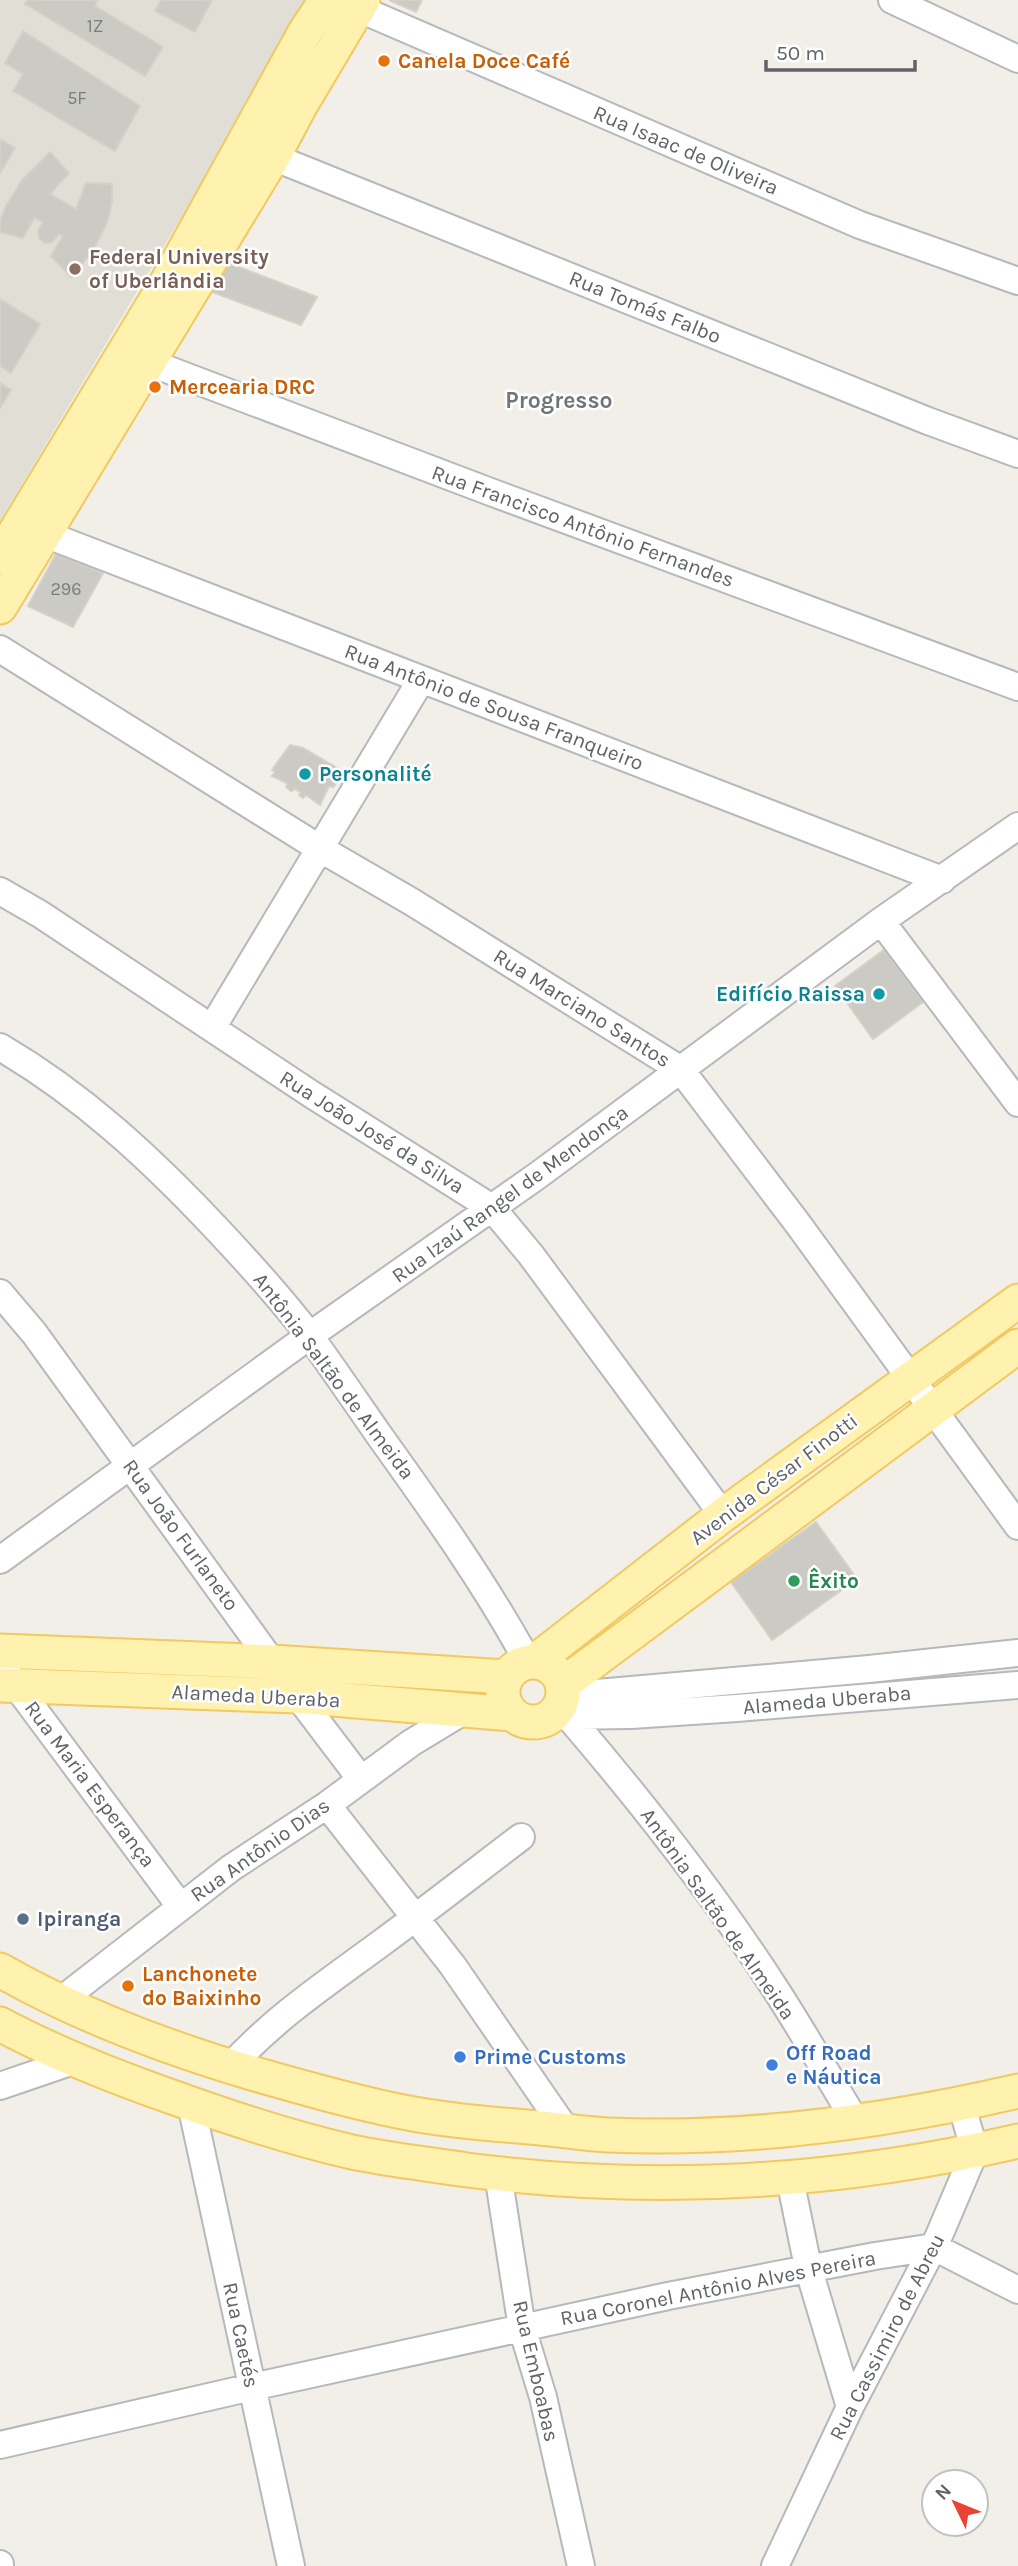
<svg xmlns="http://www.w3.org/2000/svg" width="1018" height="2566" font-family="Karla,sans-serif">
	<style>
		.education { fill: #e1ded6 }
		.building { fill: #cccac5; stroke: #d6d1c6; stroke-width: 2 }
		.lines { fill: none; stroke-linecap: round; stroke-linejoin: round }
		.minor-casing { stroke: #b5b8bc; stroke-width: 30 }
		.major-casing { stroke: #f2c960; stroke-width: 37 }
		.minor { stroke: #fff; stroke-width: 26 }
		.major { stroke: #fff2af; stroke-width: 33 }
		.food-dot { fill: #e8710a; stroke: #fff; stroke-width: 2.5 }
		.education-dot { fill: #8d6e63; stroke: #fff; stroke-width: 2.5 }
		.culture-dot { fill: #0f9aa8; stroke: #fff; stroke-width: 2.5 }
		.leisure-dot { fill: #2e9e5b; stroke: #fff; stroke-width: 2.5 }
		.service-dot { fill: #5c6f8a; stroke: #fff; stroke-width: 2.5 }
		.shop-dot { fill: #3f7fe0; stroke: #fff; stroke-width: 2.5 }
		.labels { text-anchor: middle; stroke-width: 5; stroke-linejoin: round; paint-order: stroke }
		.number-label { font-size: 18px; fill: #7a7d7f }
		.food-label { font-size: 21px; font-weight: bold; fill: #c56008; stroke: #fff; text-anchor: start }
		.street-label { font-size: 21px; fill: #5f6368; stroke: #fff }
		.education-label { font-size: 21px; font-weight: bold; fill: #785e54; stroke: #fff; text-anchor: start }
		.culture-label { font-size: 21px; font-weight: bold; fill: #0d838f; stroke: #fff; text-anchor: start }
		.leisure-label { font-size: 21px; font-weight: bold; fill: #27864d; stroke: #fff; text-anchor: start }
		.service-label { font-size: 21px; font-weight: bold; fill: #4e5e75; stroke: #fff; text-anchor: start }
		.shop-label { font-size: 21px; font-weight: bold; fill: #366cbe; stroke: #fff; text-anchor: start }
		.neighbourhood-label { font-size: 23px; font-weight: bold; fill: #70757a; stroke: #fff }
	</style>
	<rect width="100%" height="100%" fill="#f1efe8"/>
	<path class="education" d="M0 0H311L0 521Z"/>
	<path class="building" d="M28 0H98L95 6 163 47 145 76 25 4Z
		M161 0H212L195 32 155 11Z
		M389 0H422L416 12Z
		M23 31 140 106 115 151 13 91 23 74 5 63Z
		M0 139 15 148 0 173Z
		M50 152 69 173 50 194 76 209 86 183 112 184V202L108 220 93 251 71 277 51 256 63 236 59 234 52 242 45 243 39 238 38 231 43 222 34 218 23 238 0 232V220L6 206 22 180Z
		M228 263 317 297 301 325 212 292Z
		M0 299 40 324 11 373 0 366Z
		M0 383 11 390 0 408Z
		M56 554 103 573 73 627 28 606Z
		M290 745 303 748 339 769 333 780 336 783 333 787 329 786 320 805 306 795 303 798 299 795 301 792 295 789 291 791 286 787 288 785 285 782 272 776 275 772 272 770Z
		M884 950 923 1002 873 1039 835 986Z
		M816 1522 857 1579 772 1640 731 1582Z"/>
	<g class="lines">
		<defs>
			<path id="minor" d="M339 0 860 225 1018 281
				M892 0 1018 59
				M273 157 928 421 1018 454
				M148 362 488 491 1018 687
				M45 534 942 880
				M0 649 319 848 412 902 681 1070 798 1224 1018 1526
				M0 891 40 914 311 1094 492 1208 531 1255 723 1515
				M881 921 1018 1103
				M212 1028 421 680
				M0 1047C82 1095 150 1158 215 1227 248 1262 280 1297 309 1335 333 1368 356 1402 379 1435 432 1509 485 1583 528 1662
				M0 1293 34 1333 272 1662 360 1778
				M0 1560 309 1336 537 1176 881 921 1018 826
				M9 1676 180 1906
				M563 1696 869 1669 1018 1653
				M567 1715C641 1801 714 1894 776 1990 804 2033 829 2078 856 2122
				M557 1716 631 1715 737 1708 1018 1685
				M327 1805 453 1966 566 2130
				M60 2001 231 1868 327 1805 411 1743 467 1709
				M230 2067C275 2017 330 1981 384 1941 430 1907 475 1872 521 1837
				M0 2086 76 2060
				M191 2104 291 2566
				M498 2174 522 2328 543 2397 581 2566
				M790 2179 808 2267 850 2407
				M0 2445 252 2387 668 2296 875 2256 934 2247 1018 2290
				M0 2564V2566
				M775 2566 850 2407 938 2238 975 2151 961 2104"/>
			<path id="major" d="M0 557 168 280 305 32 326 0
				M0 607 273 157 300 106 363 0
				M0 1651 272 1662 506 1677
				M503 1692a30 30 0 1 1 60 0a30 30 0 1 1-60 0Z
				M534 1662 723 1515 1018 1301
				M0 1685 297 1696 512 1714
				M562 1685 1018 1346
				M0 1970C79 2015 167 2048 255 2074 304 2088 353 2102 403 2112 448 2121 494 2124 540 2128 563 2130 586 2134 608 2135 747 2141 884 2122 1018 2091
				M0 2024C56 2054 115 2077 175 2098 233 2119 292 2138 352 2152 390 2160 429 2164 467 2170 654 2194 834 2184 1018 2141"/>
		</defs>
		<use href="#minor" class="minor-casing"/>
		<use href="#major" class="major-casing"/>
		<use href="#minor" class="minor"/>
		<use href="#major" class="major"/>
	</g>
	<g class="food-dot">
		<circle cx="384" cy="61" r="7"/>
		<circle cx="155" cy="387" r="7"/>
		<circle cx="128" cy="1986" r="7"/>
	</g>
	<circle class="education-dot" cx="75" cy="269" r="7"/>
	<g class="culture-dot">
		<circle cx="305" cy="774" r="7"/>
		<circle cx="879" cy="994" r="7"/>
	</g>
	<circle class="leisure-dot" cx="794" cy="1581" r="7"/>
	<circle class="service-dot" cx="23" cy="1919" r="7"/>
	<g class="shop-dot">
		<circle cx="460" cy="2057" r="7"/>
		<circle cx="772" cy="2065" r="7"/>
	</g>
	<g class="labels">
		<g class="number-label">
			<text x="95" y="32">1Z</text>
			<text x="77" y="104">5F</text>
			<text x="66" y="595">296</text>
		</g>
		<g class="food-label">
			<text x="398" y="68">Canela Doce Café</text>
			<text x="169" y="394">Mercearia DRC</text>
			<text x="142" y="1981">Lanchonete<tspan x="142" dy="24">do Baixinho</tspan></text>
		</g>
		<g class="street-label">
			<text transform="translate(686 150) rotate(23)" y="7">Rua Isaac de Oliveira</text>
			<text transform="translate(645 307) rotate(22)" y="7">Rua Tomás Falbo</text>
			<text transform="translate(583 526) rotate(20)" y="7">Rua Francisco Antônio Fernandes</text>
			<text transform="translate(494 707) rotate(21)" y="7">Rua Antônio de Sousa Franqueiro</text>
			<text transform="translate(582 1008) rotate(32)" y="7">Rua Marciano Santos</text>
			<text transform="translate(372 1132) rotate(32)" y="7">Rua João José da Silva</text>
			<text transform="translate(510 1194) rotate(-36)" y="7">Rua Izaú Rangel de Mendonça</text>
			<text transform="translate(334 1376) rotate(53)" y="7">Antônia Saltão de Almeida</text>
			<text transform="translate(774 1479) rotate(-37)" y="7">Avenida César Finotti</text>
			<text transform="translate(181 1535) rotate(54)" y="7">Rua João Furlaneto</text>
			<text transform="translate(256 1696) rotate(3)" y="7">Alameda Uberaba</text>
			<text transform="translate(827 1700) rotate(-5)" y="7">Alameda Uberaba</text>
			<text transform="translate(90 1784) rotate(53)" y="7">Rua Maria Esperança</text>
			<text transform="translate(260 1850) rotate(-35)" y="7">Rua Antônio Dias</text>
			<text transform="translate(718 1914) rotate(55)" y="7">Antônia Saltão de Almeida</text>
			<text transform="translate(718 2288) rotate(-11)" y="7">Rua Coronel Antônio Alves Pereira</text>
			<text transform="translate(241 2335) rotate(78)" y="7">Rua Caetés</text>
			<text transform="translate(887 2337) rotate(-63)" y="7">Rua Cassimiro de Abreu</text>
			<text transform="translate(536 2371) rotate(77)" y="7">Rua Emboabas</text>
		</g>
		<g class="education-label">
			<text x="89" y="264">Federal University<tspan x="89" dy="24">of Uberlândia</tspan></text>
		</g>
		<g class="culture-label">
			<text x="319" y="781">Personalité</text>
			<text x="865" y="1001" text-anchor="end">Edifício Raissa</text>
		</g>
		<g class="leisure-label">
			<text x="808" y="1588">Êxito</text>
		</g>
		<g class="service-label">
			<text x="37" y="1926">Ipiranga</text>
		</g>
		<g class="shop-label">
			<text x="786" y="2060">Off Road<tspan x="786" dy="24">e Náutica</tspan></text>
			<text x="474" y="2064">Prime Customs</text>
		</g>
		<g class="neighbourhood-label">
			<text x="559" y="408">Progresso</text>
		</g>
	</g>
	<g transform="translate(955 2503) rotate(313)"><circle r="33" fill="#ffffff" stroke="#bfc1c3" stroke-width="2"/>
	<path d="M0-5L12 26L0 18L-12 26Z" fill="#ea4335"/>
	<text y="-10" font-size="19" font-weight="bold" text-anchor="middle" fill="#5f6368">N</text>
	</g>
	<path d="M766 60v10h149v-10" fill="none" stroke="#5f6368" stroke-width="3.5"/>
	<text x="776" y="60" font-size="21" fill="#5f6368" stroke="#ffffff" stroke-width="5" paint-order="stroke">50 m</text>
</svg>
